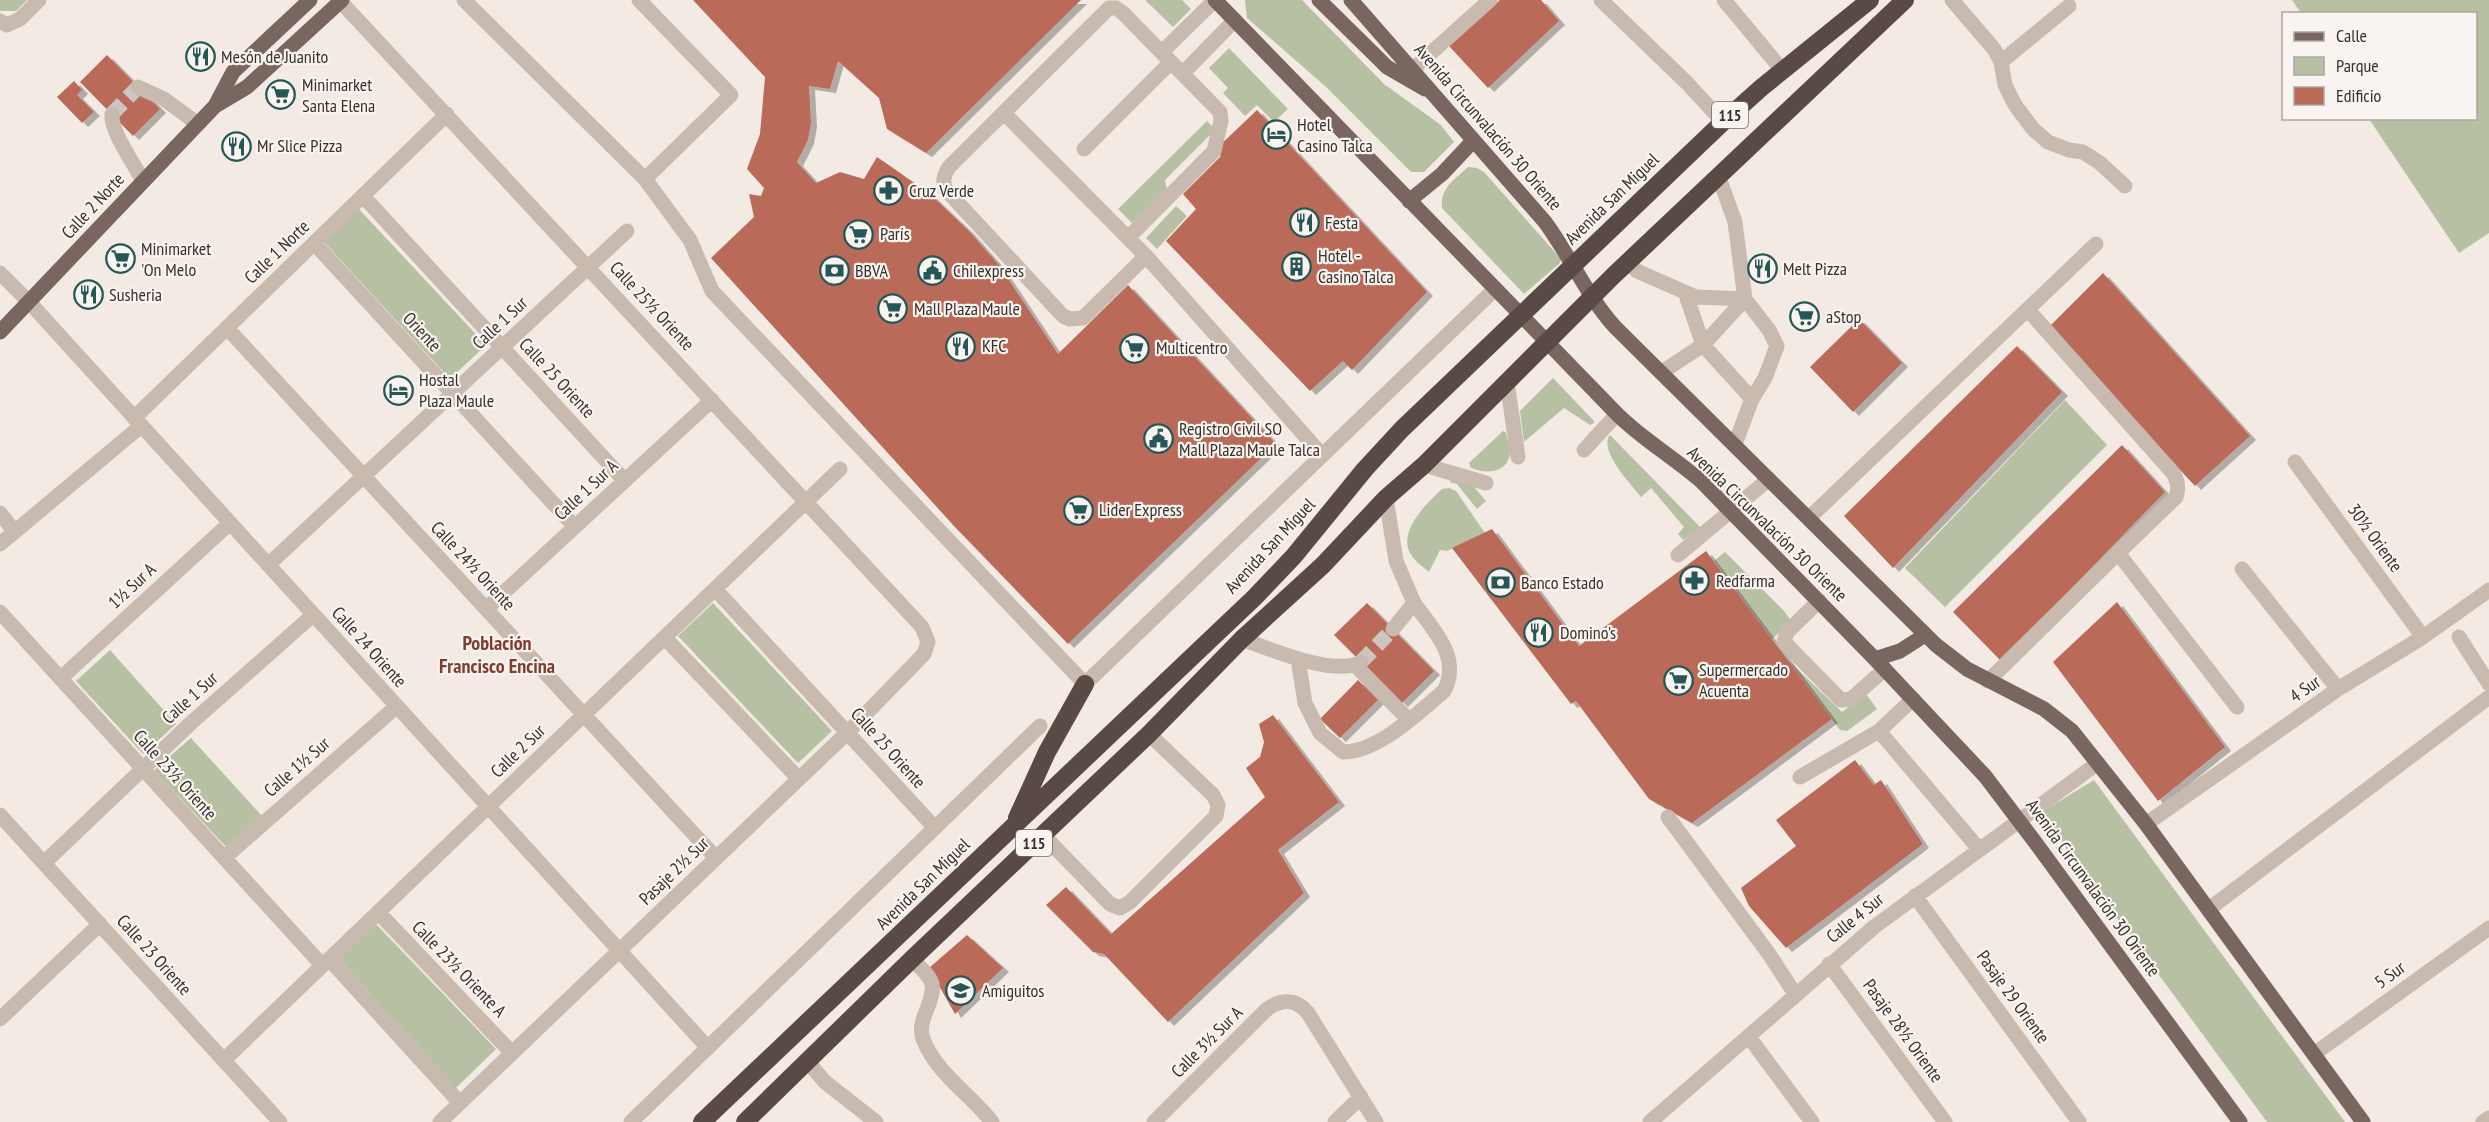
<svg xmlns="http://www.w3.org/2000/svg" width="2489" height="1122" font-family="'PT Sans Narrow',sans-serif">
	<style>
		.green { fill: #b8c0a4 }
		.building { fill: #ba6a59; filter: url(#shadow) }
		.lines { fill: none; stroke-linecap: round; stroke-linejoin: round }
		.minor-tunnel { stroke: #cdc5bf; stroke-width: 15; stroke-dasharray: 15 8; stroke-linecap: butt }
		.minor { stroke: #c9baaf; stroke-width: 15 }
		.major { stroke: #796660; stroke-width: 15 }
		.highway { stroke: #594a45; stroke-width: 18 }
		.labels { text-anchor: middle; stroke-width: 4.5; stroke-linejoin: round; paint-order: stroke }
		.shield { fill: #f9f4ef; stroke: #736b67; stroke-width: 1.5 }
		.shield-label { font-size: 16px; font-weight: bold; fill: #39302d }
		.poi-label { font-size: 18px; fill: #39302d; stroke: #f9f4ef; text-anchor: start }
		.street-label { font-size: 18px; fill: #39302d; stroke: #f9f4ef }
		.neighbourhood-label { font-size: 20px; font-weight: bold; fill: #803c2e; stroke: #f9f4ef }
	</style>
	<defs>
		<filter id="shadow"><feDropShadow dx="6" dy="4" stdDeviation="0" flood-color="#0004"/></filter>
	</defs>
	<rect width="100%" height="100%" fill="#f2eae3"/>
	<path class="green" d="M0 0H27L16 11H0Z
		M1145 0H1182L1191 9 1173 27Z
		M1245 0H1302L1384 84 1441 125 1454 142 1424 172H1411L1325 86 1247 18Z
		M2292 0H2489V233L2459 253 2369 119 2476 118V14L2301 13Z
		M1229 48 1288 109 1274 122 1257 105 1245 116 1223 93 1228 88 1209 68Z
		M1207 121 1214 128 1212 133 1165 180 1167 190 1132 223 1118 209Z
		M1468 167 1477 168 1484 172 1561 259 1560 263 1524 294 1442 208C1440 188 1455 179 1468 167Z
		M1176 206 1187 216 1157 249 1146 238Z
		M357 207 486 345 450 379 322 240Z
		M1553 378 1594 421V423L1590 425 1564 408 1524 442 1520 411Z
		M2065 400 2107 445 1945 607 1905 568Z
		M1503 431 1506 433C1507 439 1510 446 1510 452 1508 474 1486 474 1471 468L1469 463Z
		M1610 435 1701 528 1683 540 1678 534 1684 527 1651 488 1641 497C1631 484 1598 450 1610 435Z
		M1451 479 1473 486 1486 501 1477 509 1457 484 1450 482Z
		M1449 488 1456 491 1485 533 1447 551 1440 550 1429 572C1423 567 1416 562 1412 556 1395 533 1427 503 1442 489Z
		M1725 552 1784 611 1792 622 1772 639 1714 561Z
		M713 603 832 731 798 763 678 636Z
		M110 650 176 724 143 754 76 681Z
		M1787 659 1842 712 1866 694 1877 709 1847 731 1840 730Z
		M191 738 262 816 228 849 154 770Z
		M2094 780 2345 1122H2267L2040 813Z
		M376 924 496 1049 456 1088 339 959Z"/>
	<path class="building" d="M693 0H1081L926 153 887 129 879 98 838 61 830 89 809 86 811 123 808 140 797 162 816 183 840 172 864 179 877 157 930 194 968 230 999 265 1058 354 1128 285 1276 444 1068 644 954 526 711 258 754 217 749 194 761 196 764 188 747 169 760 134 765 77Z
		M1500 0H1541L1559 21 1488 88 1449 46Z
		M107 55 160 109 133 136 80 82Z
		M74 81 82 90 77 95 94 112 82 123 57 97Z
		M1257 110 1427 292 1352 370 1343 361 1310 391 1166 241 1196 209 1183 194 1221 156 1215 150Z
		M2103 273 2250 436 2195 486 2048 328Z
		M1859 319 1902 363 1853 412 1810 367Z
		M2017 346 2062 392 1893 568 1844 516Z
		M2122 445 2165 492 2001 661 1953 612Z
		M1492 529 1579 646 1706 551 1832 719 1692 823 1649 799 1576 701 1571 704 1452 548Z
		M2117 602 2225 747 2158 801 2053 662Z
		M1367 603 1434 671 1402 703 1334 635Z
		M1358 680 1378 700 1340 738 1320 719Z
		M1273 715 1339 802 1278 850 1304 893 1168 1022 1104 954 1093 952 1046 905 1066 887 1111 934 1265 797 1246 768 1260 757 1264 742 1259 724Z
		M1855 760 1874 785 1881 780 1923 844 1786 948 1749 906 1741 888 1796 846 1776 820Z
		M967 935 1003 968 955 1014 929 968Z"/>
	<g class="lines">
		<path class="minor-tunnel" d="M112 114 138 87
			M1361 662 1393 629"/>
		<path class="minor" d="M464 0 645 179 731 95 639 0
			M1601 0 1687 83 1723 122
			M1724 0 1782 70
			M1952 0 1994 49 2001 62 2005 85 2015 105 2033 129 2048 142 2069 150 2083 152 2100 163 2125 186
			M340 1 922 627 928 642 924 654 848 732 440 1122
			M0 21 7 25 20 19 39 0
			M1162 52 1215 0
			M2001 62 2069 6
			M1412 70 1490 0
			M1183 73 1235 20
			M138 87 164 99 198 124
			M1004 113 1146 256 1322 455
			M112 114C110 131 135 165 143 181
			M1084 149 1171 62
			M1718 175 1735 222 1745 299 1769 330 1777 346 1765 378 1752 399 1735 444
			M645 179 690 240 712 291 1085 684 1495 289
			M363 196 625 481
			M1128 238 1214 151 1221 121 1220 112 1123 13 1116 8H1109L949 167C944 175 942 181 946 190L1063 316 1070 319 1083 318 1146 256
			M314 243 575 527
			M1627 262 1637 271 1696 297 1745 299
			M0 273 30 303 708 1048
			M1685 292 1703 345 1752 399
			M2029 311 2173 473C2178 482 2179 487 2176 497L2118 553 2237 707
			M227 328 716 858
			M1662 372 1703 345 1745 299
			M1507 382 1518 457
			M134 418 447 114
			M1584 450 1617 414
			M2295 462 2423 637
			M1424 465 1486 483
			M1386 498 1396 561 1414 603 1393 629
			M0 513 14 531
			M1809 518 2096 244
			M0 544 141 426
			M1678 555 1769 479
			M268 565 627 231
			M2242 569 2338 689
			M715 589 935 828
			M1819 601 1787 632 1784 642 1841 700 1851 699 1885 669
			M486 609 712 400
			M0 612 322 965
			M2459 637 2489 684
			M665 638 798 778
			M1242 639C1270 649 1334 677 1361 662
			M1298 659 1305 703 1320 733 1343 752C1378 752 1418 713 1444 691 1462 657 1433 630 1414 603
			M1355 665 1408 719
			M61 678 230 523
			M1988 681 2118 553
			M1913 699 1879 731 1979 849
			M1800 777 1879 731
			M0 815 280 1122
			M1668 817 1769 954 1795 994
			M2146 824 2338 689 2423 637 2489 590
			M1043 835 1110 904 1120 908 1130 902 1216 816 1218 805 1213 795 1149 734
			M224 858 397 706
			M44 863 192 722 313 615
			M1915 896 2079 1122
			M2209 909 2489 697
			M378 912 512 1053
			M329 959 460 1103
			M912 959C918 966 930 975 932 984 935 1003 916 1020 923 1039 936 1073 970 1094 992 1122
			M1829 964 1945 1122
			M0 1019 100 924
			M1749 1037 1812 1122
			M2314 1054 2489 928
			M224 1060 840 469
			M807 1061 825 1082 876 1122
			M631 1122 1040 726
			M1154 1122 1266 1010C1280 999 1296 998 1308 1013L1376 1122
			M1335 1122 1361 1097
			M1650 1122 1874 927 2098 763
			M2483 1122 2489 1118"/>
		<path class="major" d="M1215 0 1617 414C1643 440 1675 458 1702 482L1875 659 1985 776 2035 842 2240 1122
			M1319 0 1387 67 1425 89
			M1351 0 1545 222C1570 256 1587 296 1615 327L1936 645 1967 669 2044 709 2072 731 2146 824 2363 1122
			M215 106 247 87 342 0
			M1409 201 1442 174 1473 141
			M0 332 215 106 233 72 310 0
			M1875 659 1900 651 1925 635"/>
		<path class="highway" d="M1017 818 1047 752 1085 684
			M702 1122 1255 597 1294 556 1365 469 1402 429 1723 122 1761 88 1870 0
			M745 1122 912 959 1149 734 1242 639 1323 565 1386 498 1424 465 1613 276 1905 0"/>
	</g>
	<defs>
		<symbol id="restaurant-ring" viewBox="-11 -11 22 22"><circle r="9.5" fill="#f9f4ef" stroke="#265757" stroke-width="1.5"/><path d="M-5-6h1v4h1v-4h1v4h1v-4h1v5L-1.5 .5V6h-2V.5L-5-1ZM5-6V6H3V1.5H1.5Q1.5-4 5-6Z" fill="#265757"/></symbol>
		<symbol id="supermarket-ring" viewBox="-11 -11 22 22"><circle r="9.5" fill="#f9f4ef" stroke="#265757" stroke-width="1.5"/><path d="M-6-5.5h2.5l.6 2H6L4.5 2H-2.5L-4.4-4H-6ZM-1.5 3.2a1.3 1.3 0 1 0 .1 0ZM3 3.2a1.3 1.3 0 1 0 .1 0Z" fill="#265757"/></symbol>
		<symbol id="hotel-ring" viewBox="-11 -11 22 22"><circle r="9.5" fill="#f9f4ef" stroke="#265757" stroke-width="1.5"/><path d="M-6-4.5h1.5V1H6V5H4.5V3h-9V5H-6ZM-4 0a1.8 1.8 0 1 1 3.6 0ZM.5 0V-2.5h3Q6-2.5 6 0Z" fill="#265757"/></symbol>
		<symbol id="pharmacy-ring" viewBox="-11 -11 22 22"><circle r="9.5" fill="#f9f4ef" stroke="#265757" stroke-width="1.5"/><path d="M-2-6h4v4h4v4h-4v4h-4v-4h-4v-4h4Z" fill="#265757"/></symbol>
		<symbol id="building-ring" viewBox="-11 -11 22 22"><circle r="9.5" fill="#f9f4ef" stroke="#265757" stroke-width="1.5"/><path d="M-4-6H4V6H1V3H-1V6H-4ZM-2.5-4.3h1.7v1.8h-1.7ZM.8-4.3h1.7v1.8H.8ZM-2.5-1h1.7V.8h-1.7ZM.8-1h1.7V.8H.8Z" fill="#265757"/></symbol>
		<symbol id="bank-ring" viewBox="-11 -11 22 22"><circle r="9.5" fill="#f9f4ef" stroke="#265757" stroke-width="1.5"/><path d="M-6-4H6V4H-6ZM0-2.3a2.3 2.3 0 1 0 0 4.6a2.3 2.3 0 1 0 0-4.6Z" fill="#265757"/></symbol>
		<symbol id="civic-ring" viewBox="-11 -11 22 22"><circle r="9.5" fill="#f9f4ef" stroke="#265757" stroke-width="1.5"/><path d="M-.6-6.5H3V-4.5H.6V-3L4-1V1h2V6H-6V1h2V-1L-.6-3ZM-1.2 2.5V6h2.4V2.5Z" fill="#265757"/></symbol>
		<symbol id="school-ring" viewBox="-11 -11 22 22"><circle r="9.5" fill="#f9f4ef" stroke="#265757" stroke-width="1.5"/><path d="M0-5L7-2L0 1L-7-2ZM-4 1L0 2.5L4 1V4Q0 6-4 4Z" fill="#265757"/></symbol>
	</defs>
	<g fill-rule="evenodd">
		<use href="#restaurant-ring" x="184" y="40" width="33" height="33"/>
		<use href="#supermarket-ring" x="264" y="78" width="33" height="33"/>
		<use href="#hotel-ring" x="1260" y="118" width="33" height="33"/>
		<use href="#restaurant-ring" x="220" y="130" width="33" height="33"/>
		<use href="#pharmacy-ring" x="872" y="174" width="33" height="33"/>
		<use href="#restaurant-ring" x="1288" y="206" width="33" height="33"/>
		<use href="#supermarket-ring" x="842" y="218" width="33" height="33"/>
		<use href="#supermarket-ring" x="104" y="242" width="33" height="33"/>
		<use href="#building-ring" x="1280" y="250" width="33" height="33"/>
		<use href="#restaurant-ring" x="1746" y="252" width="33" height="33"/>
		<use href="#bank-ring" x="818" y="254" width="33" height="33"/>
		<use href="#civic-ring" x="916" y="254" width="33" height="33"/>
		<use href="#restaurant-ring" x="72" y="278" width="33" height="33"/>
		<use href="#supermarket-ring" x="876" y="292" width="33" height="33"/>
		<use href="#supermarket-ring" x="1788" y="300" width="33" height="33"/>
		<use href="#restaurant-ring" x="944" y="330" width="33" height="33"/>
		<use href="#supermarket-ring" x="1118" y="332" width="33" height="33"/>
		<use href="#hotel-ring" x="382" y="374" width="33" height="33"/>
		<use href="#civic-ring" x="1142" y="422" width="33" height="33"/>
		<use href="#supermarket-ring" x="1062" y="494" width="33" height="33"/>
		<use href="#pharmacy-ring" x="1678" y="564" width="33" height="33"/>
		<use href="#bank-ring" x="1484" y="566" width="33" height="33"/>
		<use href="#restaurant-ring" x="1522" y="616" width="33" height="33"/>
		<use href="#supermarket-ring" x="1662" y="664" width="33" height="33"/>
		<use href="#school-ring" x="944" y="974" width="33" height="33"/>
	</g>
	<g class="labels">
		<g class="shield">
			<rect x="1712" y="102" width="36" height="26" rx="4.5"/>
			<rect x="1016" y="830" width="36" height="26" rx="4.5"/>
		</g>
		<g class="shield-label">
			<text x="1730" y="121">115</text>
			<text x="1034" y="849">115</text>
		</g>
		<g class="poi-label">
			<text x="221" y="63">Mesón de Juanito</text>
			<text x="302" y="91">Minimarket<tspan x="302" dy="21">Santa Elena</tspan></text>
			<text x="1297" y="131">Hotel<tspan x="1297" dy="21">Casino Talca</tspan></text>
			<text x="257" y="152">Mr Slice Pizza</text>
			<text x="909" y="197">Cruz Verde</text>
			<text x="1325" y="229">Festa</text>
			<text x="880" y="240">París</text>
			<text x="141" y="255">Minimarket<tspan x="141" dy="21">'On Melo</tspan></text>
			<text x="1318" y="262">Hotel -<tspan x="1318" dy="21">Casino Talca</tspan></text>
			<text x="1783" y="275">Melt Pizza</text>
			<text x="855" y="277">BBVA</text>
			<text x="953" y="277">Chilexpress</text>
			<text x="109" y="301">Susheria</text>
			<text x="914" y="315">Mall Plaza Maule</text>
			<text x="1826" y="323">aStop</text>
			<text x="982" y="352">KFC</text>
			<text x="1156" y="354">Multicentro</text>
			<text x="419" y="386">Hostal<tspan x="419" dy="21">Plaza Maule</tspan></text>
			<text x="1179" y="435">Registro Civil SO<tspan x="1179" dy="21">Mall Plaza Maule Talca</tspan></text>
			<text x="1099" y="516">Lider Express</text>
			<text x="1716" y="587">Redfarma</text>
			<text x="1521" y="589">Banco Estado</text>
			<text x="1560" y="639">Domino's</text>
			<text x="1699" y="676">Supermercado<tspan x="1699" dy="21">Acuenta</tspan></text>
			<text x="982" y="997">Amiguitos</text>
		</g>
		<g class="street-label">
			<text transform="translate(1488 127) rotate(49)" y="6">Avenida Circunvalación 30 Oriente</text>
			<text transform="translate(1612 199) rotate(-44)" y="6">Avenida San Miguel</text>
			<text transform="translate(93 206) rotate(-47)" y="6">Calle 2 Norte</text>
			<text transform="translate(277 252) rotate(-44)" y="6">Calle 1 Norte</text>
			<text transform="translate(652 306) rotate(47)" y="6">Calle 25½ Oriente</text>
			<text transform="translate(500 323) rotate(-43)" y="6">Calle 1 Sur</text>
			<text transform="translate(422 332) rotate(47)" y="6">Oriente</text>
			<text transform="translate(557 378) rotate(47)" y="6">Calle 25 Oriente</text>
			<text transform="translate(586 490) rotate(-43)" y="6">Calle 1 Sur A</text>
			<text transform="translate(1767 524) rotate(44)" y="6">Avenida Circunvalación 30 Oriente</text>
			<text transform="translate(2375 538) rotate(54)" y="6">30½ Oriente</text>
			<text transform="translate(1270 546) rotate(-47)" y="6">Avenida San Miguel</text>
			<text transform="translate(473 566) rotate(47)" y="6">Calle 24½ Oriente</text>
			<text transform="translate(132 586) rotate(-43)" y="6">1½ Sur A</text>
			<text transform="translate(369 647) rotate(48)" y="6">Calle 24 Oriente</text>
			<text transform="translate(2305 689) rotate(-35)" y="6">4 Sur</text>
			<text transform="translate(190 698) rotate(-42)" y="6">Calle 1 Sur</text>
			<text transform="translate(888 748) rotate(48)" y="6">Calle 25 Oriente</text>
			<text transform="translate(518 751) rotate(-44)" y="6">Calle 2 Sur</text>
			<text transform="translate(297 767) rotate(-41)" y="6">Calle 1½ Sur</text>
			<text transform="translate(175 775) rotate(48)" y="6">Calle 23½ Oriente</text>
			<text transform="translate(674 871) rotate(-44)" y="6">Pasaje 2½ Sur</text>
			<text transform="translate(923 884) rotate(-44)" y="6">Avenida San Miguel</text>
			<text transform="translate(2093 888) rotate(54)" y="6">Avenida Circunvalación 30 Oriente</text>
			<text transform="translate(1855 918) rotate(-39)" y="6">Calle 4 Sur</text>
			<text transform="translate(154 955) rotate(48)" y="6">Calle 23 Oriente</text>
			<text transform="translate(459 969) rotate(46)" y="6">Calle 23½ Oriente A</text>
			<text transform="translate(2390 975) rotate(-36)" y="6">5 Sur</text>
			<text transform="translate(2013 997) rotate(54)" y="6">Pasaje 29 Oriente</text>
			<text transform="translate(1903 1031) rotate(54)" y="6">Pasaje 28½ Oriente</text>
			<text transform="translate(1207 1042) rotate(-45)" y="6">Calle 3½ Sur A</text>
		</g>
		<g class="neighbourhood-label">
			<text x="497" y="650">Población<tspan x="497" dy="23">Francisco Encina</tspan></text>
		</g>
	</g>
	<rect x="2282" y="12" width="195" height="108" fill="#f9f4ef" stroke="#aca6a1" stroke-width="1.5"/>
	<rect x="2294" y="32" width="30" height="9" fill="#796660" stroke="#aca6a1" stroke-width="1.5"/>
	<text x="2336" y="42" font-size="18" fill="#39302d">Calle</text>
	<rect x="2294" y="57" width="30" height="18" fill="#b8c0a4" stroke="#aca6a1" stroke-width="1.5"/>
	<text x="2336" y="72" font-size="18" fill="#39302d">Parque</text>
	<rect x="2294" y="87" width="30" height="18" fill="#ba6a59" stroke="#aca6a1" stroke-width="1.5"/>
	<text x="2336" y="102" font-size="18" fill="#39302d">Edificio</text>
</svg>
